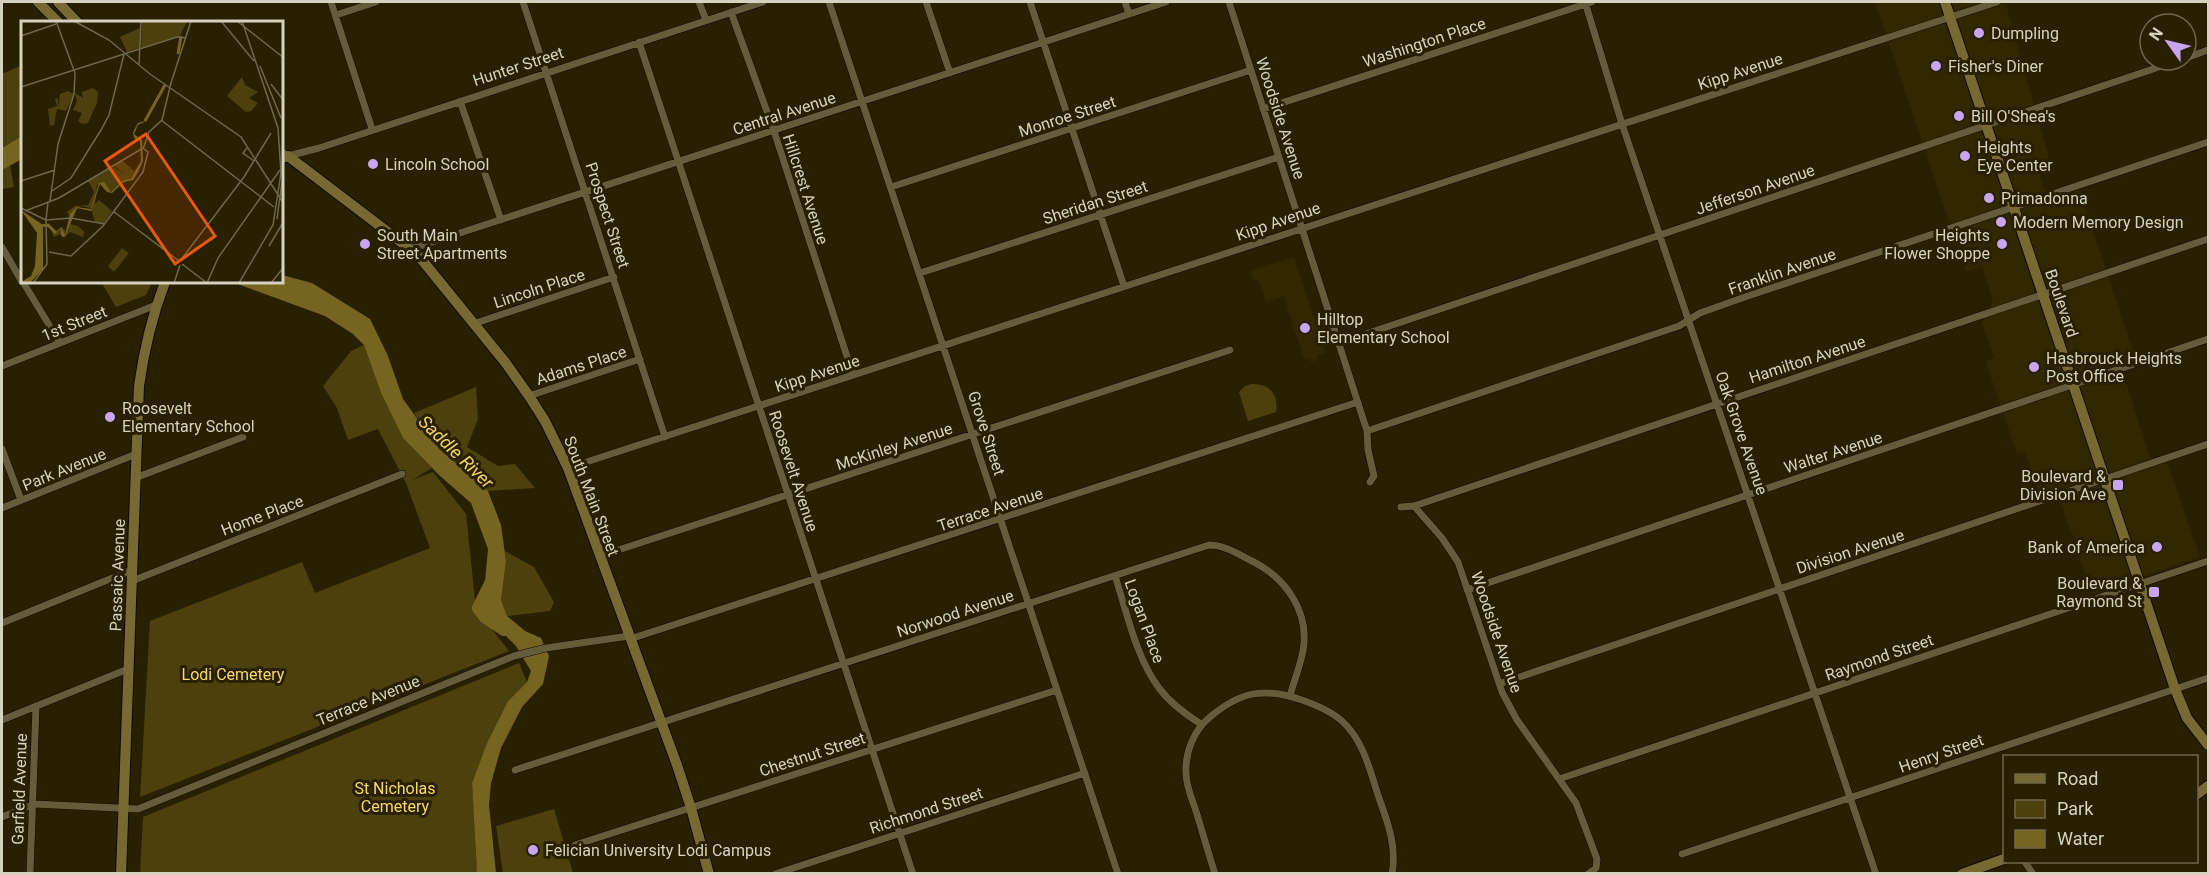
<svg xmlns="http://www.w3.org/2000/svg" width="2210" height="875" font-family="Roboto,sans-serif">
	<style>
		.built { fill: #322800 }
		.green { fill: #4c400c }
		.water { fill: #766521 }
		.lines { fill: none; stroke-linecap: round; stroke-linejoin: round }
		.river { stroke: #766521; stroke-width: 14 }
		.street-casing { stroke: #100a00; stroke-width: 8 }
		.secondary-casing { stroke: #100a00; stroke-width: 12 }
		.street { stroke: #645c3b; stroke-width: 7 }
		.secondary { stroke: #766a32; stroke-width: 10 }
		.poi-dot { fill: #c8a6ef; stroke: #282001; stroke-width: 2 }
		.labels { text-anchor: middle; stroke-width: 6; stroke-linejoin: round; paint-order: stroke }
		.poi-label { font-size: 16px; fill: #d7d2c0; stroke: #282001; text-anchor: start }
		.street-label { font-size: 16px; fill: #d7d2c0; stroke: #282001 }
		.park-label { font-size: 16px; fill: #f8da63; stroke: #282001 }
		.water-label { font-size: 18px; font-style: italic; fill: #f2d45d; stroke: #282001 }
		.inset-river { fill: none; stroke: #766521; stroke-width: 3 }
		.inset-road { fill: none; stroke: #6e674d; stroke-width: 1.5 }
		.view { fill: #e8590c; fill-opacity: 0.15; stroke: #e8590c; stroke-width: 3 }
		.inset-edge { fill: none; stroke: #d7d2c0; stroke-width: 3 }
	</style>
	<rect width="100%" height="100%" fill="#282001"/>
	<path class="built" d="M1875 2H2005L2051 165 2038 169 2044 190H2079L2136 359 2123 374 2146 445 2150 457 2168 464 2200 557 2092 594 2076 548 2078 546 2074 535H2072L2060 501 2038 490 2025 451 2017 454 1986 362 1994 358 1982 323 1993 301 1982 267 1966 272Z
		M1294 257 1325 353 1317 355 1318 360 1310 362 1309 358 1304 359 1284 297 1266 302 1258 279 1253 281 1250 271Z"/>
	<path class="green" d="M22 65V136L2 148V74Z
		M10 165 14 187 2 189V170Z
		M101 282H152L146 295 116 307Z
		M364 345 381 393 403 438 432 468 412 480 433 472 466 514 476 609 509 651 140 797 150 621 302 562 315 593 430 548 406 483 378 429 348 440 337 408 323 386 351 351Z
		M1251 384C1269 383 1279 394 1276 412L1248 421 1239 392 1245 386Z
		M476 387 478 419 467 447 498 466 515 464 535 488 488 491 439 449 414 413Z
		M505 551 534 567 554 602 550 611 507 616 501 600 506 561Z
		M519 663 527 682 508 701 487 743 472 783 477 873 140 874 143 817Z
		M554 809 573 873H503L496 826Z"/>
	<path class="water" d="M22 136V159L2 170V148Z
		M282 275 312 283 370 319 388 356 403 399 439 449 488 491 501 525 506 561 501 600 507 616 525 631 541 638 549 656 543 684 522 707 501 748 491 783 489 805 496 873H477L472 783 487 743 508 701 527 682 531 671 516 646 488 618 483 603 488 549 471 503 439 475 403 438 381 393 364 345 353 334 325 316 232 282H282Z"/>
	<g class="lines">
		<path class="river" d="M492 582 479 608 486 617 504 629"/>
		<defs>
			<path id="street" d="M331 2 372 129
				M523 2 665 437
				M699 2 706 20
				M829 2 1118 874
				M926 2 950 73
				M1030 2 1124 286
				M1125 2 1129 14
				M1229 2 1367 431 1368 450 1374 476 1370 482
				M1585 2 1622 124 1876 874
				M731 12 774 131 853 375
				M336 15 376 2
				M639 42 913 874
				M2186 58 2208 50
				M460 101 501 220
				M1263 109 1592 2
				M282 152 288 156 319 148 763 2
				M891 187 1251 70
				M2 247 22 282
				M411 249 1166 2
				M920 273 1279 157
				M23 282 60 343
				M473 324 614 277
				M1339 343 2180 60
				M2 366 156 305
				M529 396 640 359
				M1367 431 1679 326 1700 313 1745 297 2208 142
				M2 449 21 500
				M568 468 1997 2
				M135 478 243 437
				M1414 506 1442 538 1458 562 1502 692 1517 720 1576 803 1597 859 1596 868 1588 874
				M1401 507 1414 506 2208 239
				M2 508 136 454
				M600 556 1230 350
				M1115 576C1127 612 1136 658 1159 688 1170 703 1185 714 1201 724
				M132 581 402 474
				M1467 590 2208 339
				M2 623 132 570
				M630 639 1358 402
				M1499 684 2208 444
				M2 720 128 669
				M515 770 1209 545C1225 545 1238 554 1252 561 1286 578 1310 612 1303 651 1300 666 1294 681 1290 696
				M1559 779 2208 561
				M2 817 34 804 138 809 514 656 546 648 629 636
				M575 845 1057 690
				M1682 854 2208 678
				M2025 862 2033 874
				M30 874 36 706
				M775 874 1085 773
				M1215 874C1208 852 1202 830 1195 808 1191 797 1186 785 1186 773 1185 752 1194 730 1210 717 1241 691 1264 687 1302 700 1316 705 1331 711 1342 721 1364 741 1370 771 1379 798 1388 823 1397 847 1392 874"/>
			<path id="secondary" d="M38 2 58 22
				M58 2 77 22
				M1945 2 2175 689 2187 718 2208 745
				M282 158 288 156 418 255 505 362 529 396 545 421 568 468 677 765 691 808 709 874
				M2196 795 2208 786
				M121 874 139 386C144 350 152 316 165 282
				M1962 874 2004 859"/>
		</defs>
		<use href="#street" class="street-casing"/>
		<use href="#secondary" class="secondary-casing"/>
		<use href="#street" class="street"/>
		<use href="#secondary" class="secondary"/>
	</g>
	<g class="poi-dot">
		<circle cx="1979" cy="33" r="6"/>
		<circle cx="1936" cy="66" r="6"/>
		<circle cx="1959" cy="116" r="6"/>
		<circle cx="1965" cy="156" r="6"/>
		<circle cx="373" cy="164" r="6"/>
		<circle cx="1989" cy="198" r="6"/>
		<circle cx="2001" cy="222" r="6"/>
		<circle cx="365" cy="244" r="6"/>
		<circle cx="2002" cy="244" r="6"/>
		<circle cx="1305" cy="328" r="6"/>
		<circle cx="2034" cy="367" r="6"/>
		<circle cx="110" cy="417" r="6"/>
		<rect x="2112" y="479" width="12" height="12" rx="3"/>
		<circle cx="2157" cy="547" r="6"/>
		<rect x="2148" y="586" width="12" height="12" rx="3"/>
		<circle cx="533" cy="850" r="6"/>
	</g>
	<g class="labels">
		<g class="poi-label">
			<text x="1991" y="39">Dumpling</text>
			<text x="1948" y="72">Fisher's Diner</text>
			<text x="1971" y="122">Bill O'Shea's</text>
			<text x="1977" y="153">Heights<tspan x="1977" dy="18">Eye Center</tspan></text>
			<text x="385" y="170">Lincoln School</text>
			<text x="2001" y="204">Primadonna</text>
			<text x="2013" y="228">Modern Memory Design</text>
			<text x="377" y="241">South Main<tspan x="377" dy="18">Street Apartments</tspan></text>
			<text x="1990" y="241" text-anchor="end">Heights<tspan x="1990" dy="18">Flower Shoppe</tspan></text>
			<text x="1317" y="325">Hilltop<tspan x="1317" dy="18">Elementary School</tspan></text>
			<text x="2046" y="364">Hasbrouck Heights<tspan x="2046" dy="18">Post Office</tspan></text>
			<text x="122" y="414">Roosevelt<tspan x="122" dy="18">Elementary School</tspan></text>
			<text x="2106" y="482" text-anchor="end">Boulevard &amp;<tspan x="2106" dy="18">Division Ave</tspan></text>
			<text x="2145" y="553" text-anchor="end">Bank of America</text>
			<text x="2142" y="589" text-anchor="end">Boulevard &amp;<tspan x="2142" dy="18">Raymond St</tspan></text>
			<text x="545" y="856">Felician University Lodi Campus</text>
		</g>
		<g class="street-label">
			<text transform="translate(1424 42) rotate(-18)" y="6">Washington Place</text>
			<text transform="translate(518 66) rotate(-18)" y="6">Hunter Street</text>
			<text transform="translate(1740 71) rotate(-18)" y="6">Kipp Avenue</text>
			<text transform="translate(784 113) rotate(-18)" y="6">Central Avenue</text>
			<text transform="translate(1067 116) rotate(-18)" y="6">Monroe Street</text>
			<text transform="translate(1281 118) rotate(72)" y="6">Woodside Avenue</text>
			<text transform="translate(806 189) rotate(72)" y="6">Hillcrest Avenue</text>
			<text transform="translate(1755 189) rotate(-19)" y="6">Jefferson Avenue</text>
			<text transform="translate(1095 202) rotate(-18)" y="6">Sheridan Street</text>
			<text transform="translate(608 215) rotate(72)" y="6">Prospect Street</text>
			<text transform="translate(1278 221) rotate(-19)" y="6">Kipp Avenue</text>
			<text transform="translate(1782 271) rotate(-19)" y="6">Franklin Avenue</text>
			<text transform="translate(539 288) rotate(-18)" y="6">Lincoln Place</text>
			<text transform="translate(2062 303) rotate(71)" y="6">Boulevard</text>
			<text transform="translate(74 323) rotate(-22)" y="6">1st Street</text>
			<text transform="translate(1807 359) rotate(-18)" y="6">Hamilton Avenue</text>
			<text transform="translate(581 365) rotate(-18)" y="6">Adams Place</text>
			<text transform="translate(817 373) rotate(-18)" y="6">Kipp Avenue</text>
			<text transform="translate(987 433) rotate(72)" y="6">Grove Street</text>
			<text transform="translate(1742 433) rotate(71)" y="6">Oak Grove Avenue</text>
			<text transform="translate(894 446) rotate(-18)" y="6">McKinley Avenue</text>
			<text transform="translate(1833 452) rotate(-18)" y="6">Walter Avenue</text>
			<text transform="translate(64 469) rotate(-22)" y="6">Park Avenue</text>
			<text transform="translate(794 471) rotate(72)" y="6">Roosevelt Avenue</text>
			<text transform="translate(592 496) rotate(69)" y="6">South Main Street</text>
			<text transform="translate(990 509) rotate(-18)" y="6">Terrace Avenue</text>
			<text transform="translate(262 515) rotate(-21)" y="6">Home Place</text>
			<text transform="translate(1850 551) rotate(-18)" y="6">Division Avenue</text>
			<text transform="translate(117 575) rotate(-88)" y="6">Passaic Avenue</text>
			<text transform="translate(955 613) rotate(-18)" y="6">Norwood Avenue</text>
			<text transform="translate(1145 621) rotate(70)" y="6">Logan Place</text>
			<text transform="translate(1497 632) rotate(71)" y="6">Woodside Avenue</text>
			<text transform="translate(1879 657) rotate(-19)" y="6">Raymond Street</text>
			<text transform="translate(368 700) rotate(-22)" y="6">Terrace Avenue</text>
			<text transform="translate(1941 753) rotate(-19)" y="6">Henry Street</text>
			<text transform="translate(812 754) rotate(-18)" y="6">Chestnut Street</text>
			<text transform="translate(19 789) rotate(-88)" y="6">Garfield Avenue</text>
			<text transform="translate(926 810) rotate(-18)" y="6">Richmond Street</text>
		</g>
		<g class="park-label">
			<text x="233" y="680">Lodi Cemetery</text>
			<text x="395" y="794">St Nicholas<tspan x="395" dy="18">Cemetery</tspan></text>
		</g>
		<g class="water-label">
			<text transform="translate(456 452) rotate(44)" y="6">Saddle River</text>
		</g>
	</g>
	<g transform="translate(21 21)">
		<rect width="262" height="262" fill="#282001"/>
		<path d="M121 0H166L159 15 120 27ZM119 7 118 27 106 31 99 16ZM221 56 224 64 237 71 228 77 237 82 230 90 225 91 206 75ZM72 67 77 71 76 82 67 102 61 103 57 100 61 92 52 89 56 80 54 72 62 77 61 71ZM47 70 53 73 45 90 36 88 33 104 29 105 27 88 36 85 34 78 37 77V87L39 73ZM101 139 113 150 120 140 110 159H103L92 170H87L80 161 76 164 74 183 78 179 91 190 83 202H74L70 187 59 185 49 196 46 191 54 185 67 184 73 171 67 160 91 145 105 154 92 144ZM48 200 49 203 57 205 69 216 63 211 62 216 49 211 43 217 39 213 33 216 28 205 33 211 41 206 45 211ZM101 227 108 232 93 251 87 245Z" fill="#4c400c"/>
		<path d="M127 99 117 104 113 113 121 119 122 140 117 151 112 159 103 161 91 172 86 171 79 163 70 190 56 187 44 215 42 216 40 214V207L33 214 40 206 44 214 49 193 56 186 70 188 78 162 83 161 90 171 103 159 110 158 120 140 119 120 113 117 112 112 113 109 117 102ZM0 189 22 204V248L9 262 0 261 10 255 14 245 16 212Z" fill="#766521"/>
		<path class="inset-river" d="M157 33 160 15M124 100 144 64M17 205 27 204 35 212"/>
		<path class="inset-road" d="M53 0 88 19 129 53 220 116 263 183M200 0 233 40M216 0 263 37M0 15 35 3M118 43 120 0M239 45 260 97M150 62 170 0M250 63 263 80M0 66 156 16 165 17M140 99 253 186M226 127 222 132 233 140M122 128 128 111 141 99 150 62M0 160 34 149M31 170 50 157 80 109 88 94 103 33M29 180 37 123 53 73 54 52 35 0M27 181 25 199 50 197 84 203M0 187 25 199 26 243 12 262M4 190 38 177 122 127M92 190 158 240M256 198 261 161M248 225 263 200M28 231 50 235 82 205 122 151 127 131 123 128M159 240 223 156 250 112M161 243 186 262M153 262 159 244M186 262 197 237 259 149M218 262 252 204 260 152 257 107 221 0M250 262 263 246"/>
		<path class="view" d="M125 113 194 215 154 243 84 140Z"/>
		<rect width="262" height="262" class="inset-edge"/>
	</g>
	<rect width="2210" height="875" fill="none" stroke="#d7d2c0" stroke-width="6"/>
	<rect x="2003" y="755" width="195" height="108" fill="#282001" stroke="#6e674d" stroke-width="1.5"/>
	<rect x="2015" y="774" width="30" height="9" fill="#766a32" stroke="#6e674d" stroke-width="1.5"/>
	<text x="2057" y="785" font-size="18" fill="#d7d2c0">Road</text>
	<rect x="2015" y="800" width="30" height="18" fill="#4c400c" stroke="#6e674d" stroke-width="1.5"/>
	<text x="2057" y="815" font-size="18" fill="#d7d2c0">Park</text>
	<rect x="2015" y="830" width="30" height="18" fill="#766521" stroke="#6e674d" stroke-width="1.5"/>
	<text x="2057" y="845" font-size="18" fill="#d7d2c0">Water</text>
	<g transform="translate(2168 42) rotate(304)"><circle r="28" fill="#282001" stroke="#6e674d" stroke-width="1.5"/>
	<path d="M0-4.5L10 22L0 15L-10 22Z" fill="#c8a6ef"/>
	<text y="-9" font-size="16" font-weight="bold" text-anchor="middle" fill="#d7d2c0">N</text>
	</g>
</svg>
